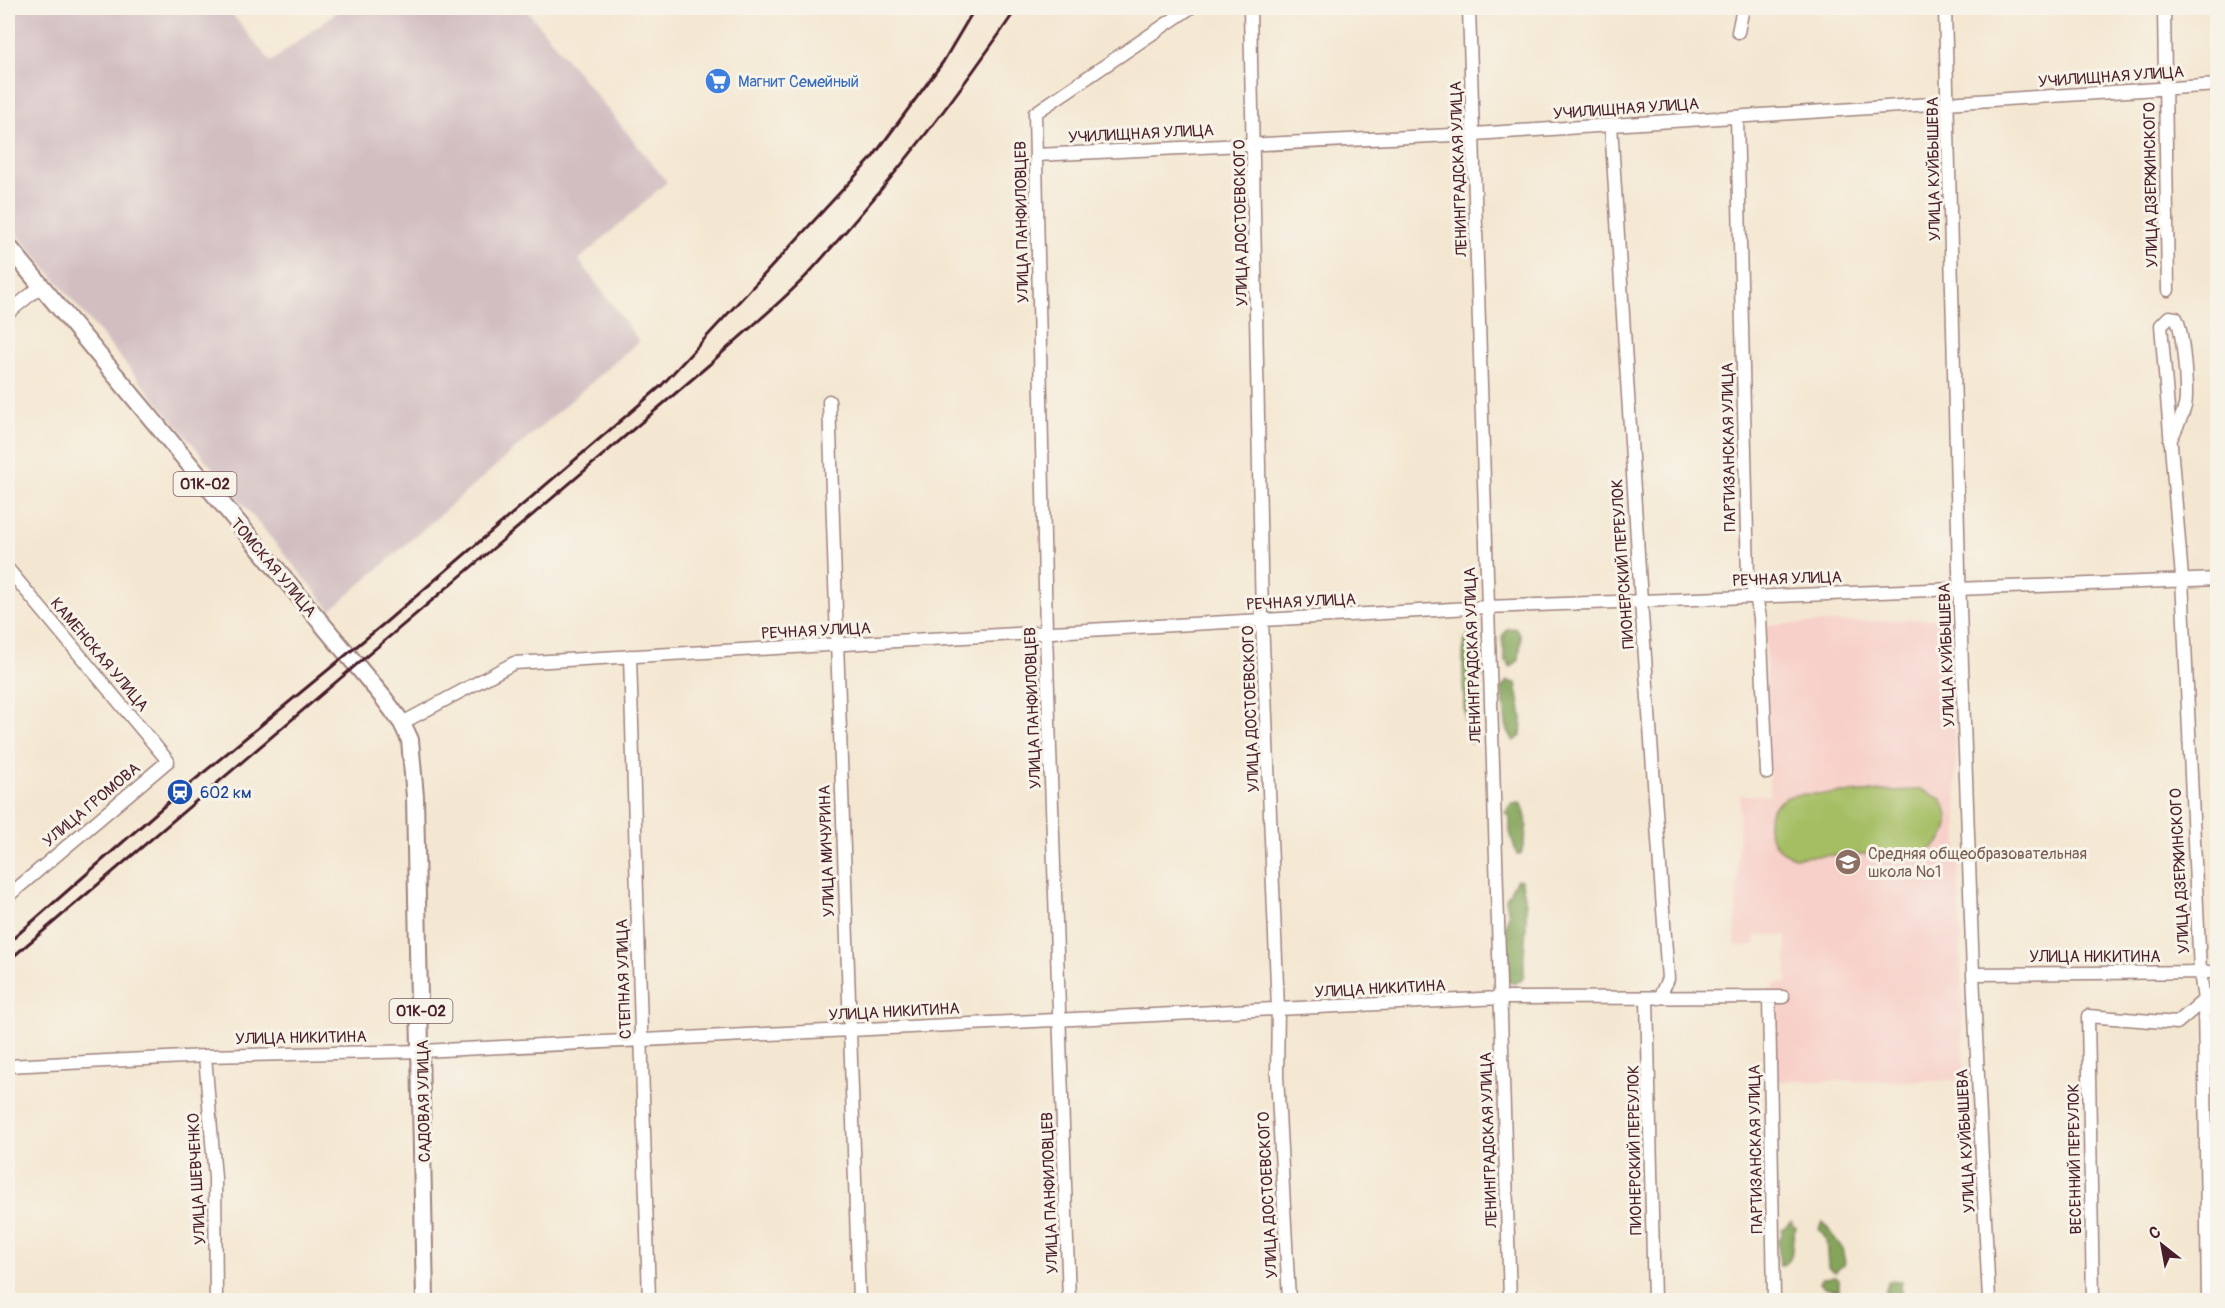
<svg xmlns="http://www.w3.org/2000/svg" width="2225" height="1308" font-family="Pangolin,sans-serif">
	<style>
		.built { fill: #f7d0c9 }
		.industrial { fill: #d2bec1 }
		.green { fill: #a5be64; stroke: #786e48; stroke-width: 1.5 }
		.forest { fill: #84a55a; stroke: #676242; stroke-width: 1.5 }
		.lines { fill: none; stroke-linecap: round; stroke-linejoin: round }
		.minor-casing { stroke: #9f837e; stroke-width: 15 }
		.major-casing { stroke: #9f837e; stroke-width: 20 }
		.minor { stroke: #fff; stroke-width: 12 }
		.major { stroke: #fff; stroke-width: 16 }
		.rail { stroke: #4a1f2b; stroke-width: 3 }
		.labels { text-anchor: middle; stroke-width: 6; stroke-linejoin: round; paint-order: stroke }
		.shield { fill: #f7f3e8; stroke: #7e5f64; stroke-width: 1.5 }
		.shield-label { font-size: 15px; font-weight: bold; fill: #4a1f2b }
		.street-label { font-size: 16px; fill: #4a1f2b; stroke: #f7f3e8 }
		.shop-label { font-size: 16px; fill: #366cbe; stroke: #f7f3e8; text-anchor: start }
		.transit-label { font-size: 16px; fill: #164399; stroke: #f7f3e8; text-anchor: start }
		.education-label { font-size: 16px; fill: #785e54; stroke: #f7f3e8; text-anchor: start }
	</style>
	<rect width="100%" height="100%" fill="#f7f3e8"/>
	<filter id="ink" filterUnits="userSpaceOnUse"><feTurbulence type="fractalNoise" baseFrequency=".0167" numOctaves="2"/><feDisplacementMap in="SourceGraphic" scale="12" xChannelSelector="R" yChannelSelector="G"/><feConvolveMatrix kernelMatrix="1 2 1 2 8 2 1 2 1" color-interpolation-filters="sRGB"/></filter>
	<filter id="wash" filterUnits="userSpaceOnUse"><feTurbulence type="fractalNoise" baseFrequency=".008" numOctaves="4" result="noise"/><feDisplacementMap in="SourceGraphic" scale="24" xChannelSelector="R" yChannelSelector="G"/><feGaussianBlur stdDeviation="1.35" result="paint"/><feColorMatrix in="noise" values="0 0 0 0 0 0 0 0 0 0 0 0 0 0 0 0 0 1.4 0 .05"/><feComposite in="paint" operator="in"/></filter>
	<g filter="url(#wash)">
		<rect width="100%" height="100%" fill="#f4e7d1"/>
		<path class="built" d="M1952 618 1964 1081H1775L1773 984 1787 983 1786 936H1755L1756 945 1735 946 1740 795H1770L1765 625Z"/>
		<path class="industrial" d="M8 8H227L271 62 342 8H525L667 182 579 260 639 341 331 610 8 223Z"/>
		<path class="green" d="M1922 790 1941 799C1955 819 1948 843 1925 851L1795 857C1765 849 1756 810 1788 797 1798 793 1813 794 1825 794 1857 792 1890 791 1922 790Z"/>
		<path class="forest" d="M1515 628C1525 636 1519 649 1519 660L1511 667 1505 660 1502 637 1507 629Z
			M1472 631C1481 657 1481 715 1474 742L1470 743C1463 732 1462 659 1464 644 1465 639 1468 635 1472 631Z
			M1507 681 1516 683 1522 717 1521 736 1514 741C1500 722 1508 708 1501 689Z
			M1520 803C1531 819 1526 836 1521 854L1517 855 1510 832V817L1505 813 1511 804Z
			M1517 879 1521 880C1532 916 1522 940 1524 975L1522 980 1514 984 1506 980 1503 962 1506 924 1509 915 1506 899Z
			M1791 1222 1796 1228C1788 1242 1799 1261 1780 1266L1778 1242 1783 1234 1782 1229Z
			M1823 1222 1842 1248 1845 1263 1835 1272 1828 1267 1826 1239 1819 1229Z
			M1836 1277 1839 1280V1291L1824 1287 1820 1283 1822 1278Z
			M1889 1281H1902L1900 1300H1882Z"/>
	</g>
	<g filter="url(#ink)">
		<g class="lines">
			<defs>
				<path id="minor" d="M1250 8 1262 620 1278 1009 1277 1075 1289 1300
					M1469 8 1510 1300
					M1945 8 1960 610 1973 974 1989 1300
					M2164 8 2168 290
					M1738 32 1743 8
					M1737 117 1748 577 1756 596 1760 618 1767 773
					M1611 125 1641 601 1668 979 1659 998
					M1036 155 1474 134 2218 85
					M8 313 41 286
					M829 401 859 1300
					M2170 441C2175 430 2182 418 2185 406 2188 392 2183 329 2176 318L2169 317 2161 325 2182 578 2200 972 2204 1000 2208 1300
					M8 569 168 761 8 896
					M630 656 649 1300
					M402 723 514 663 1487 607 2218 579
					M1973 974 2218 972
					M1769 997 1774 1300
					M1647 998 1654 1300
					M205 1056 215 1178 216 1300
					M8 1066 205 1056 422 1051 1500 998 1783 997
					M1069 1300 1046 633 1035 113 1190 8
					M2093 1300 2088 1016 2177 1023 2204 1000"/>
				<path id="major" d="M8 246 382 696 402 723 410 740 415 797 425 1300"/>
			</defs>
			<use href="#minor" class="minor-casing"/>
			<use href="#major" class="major-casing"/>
			<use href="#minor" class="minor"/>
			<use href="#major" class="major"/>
			<path class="rail" d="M8 943 180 792 386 622 661 386 872 158 943 62 975 8
				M8 961 710 364C742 334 778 306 808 274 884 190 954 102 1017 8"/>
		</g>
	</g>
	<defs>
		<symbol id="supermarket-disc" viewBox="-11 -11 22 22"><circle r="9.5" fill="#3f7fe0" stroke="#f7f3e8"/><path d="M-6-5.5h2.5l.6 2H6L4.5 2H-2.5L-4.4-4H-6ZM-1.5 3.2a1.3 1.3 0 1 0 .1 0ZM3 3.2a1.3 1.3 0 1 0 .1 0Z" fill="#fff"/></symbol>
		<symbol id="station-disc" viewBox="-11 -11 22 22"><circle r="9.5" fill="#1a4fb4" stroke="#f7f3e8"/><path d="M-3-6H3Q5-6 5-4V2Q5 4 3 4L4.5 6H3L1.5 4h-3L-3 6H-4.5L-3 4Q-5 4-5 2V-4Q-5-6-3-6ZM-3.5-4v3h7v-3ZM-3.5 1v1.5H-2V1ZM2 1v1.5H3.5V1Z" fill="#fff"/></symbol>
		<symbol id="school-disc" viewBox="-11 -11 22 22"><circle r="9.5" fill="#8d6e63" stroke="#f7f3e8"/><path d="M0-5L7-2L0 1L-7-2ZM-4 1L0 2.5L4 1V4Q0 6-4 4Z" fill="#fff"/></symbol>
	</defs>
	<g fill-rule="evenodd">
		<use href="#supermarket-disc" x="703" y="66" width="30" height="30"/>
		<use href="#station-disc" x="165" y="777" width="30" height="30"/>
		<use href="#school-disc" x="1833" y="847" width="30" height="30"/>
	</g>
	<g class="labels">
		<g class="shield">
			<rect x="173.5" y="472" width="63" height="24" rx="4.5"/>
			<rect x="389.5" y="999" width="63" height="24" rx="4.5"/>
		</g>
		<g class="shield-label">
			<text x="205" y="489">01К-02</text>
			<text x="421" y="1016">01К-02</text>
		</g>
		<g class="street-label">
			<text transform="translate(2111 76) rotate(-4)" y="6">УЧИЛИЩНАЯ УЛИЦА</text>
			<text transform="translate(1626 108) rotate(-4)" y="6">УЧИЛИЩНАЯ УЛИЦА</text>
			<text transform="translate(1141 133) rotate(-3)" y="6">УЧИЛИЩНАЯ УЛИЦА</text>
			<text transform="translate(1458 169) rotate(-92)" y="6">ЛЕНИНГРАДСКАЯ УЛИЦА</text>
			<text transform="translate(1933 169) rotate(-91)" y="6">УЛИЦА КУЙБЫШЕВА</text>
			<text transform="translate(2150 185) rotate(-91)" y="6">УЛИЦА ДЗЕРЖИНСКОГО</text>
			<text transform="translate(1021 222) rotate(-91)" y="6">УЛИЦА ПАНФИЛОВЦЕВ</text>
			<text transform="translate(1240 223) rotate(-91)" y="6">УЛИЦА ДОСТОЕВСКОГО</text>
			<text transform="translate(1728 447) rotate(-91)" y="6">ПАРТИЗАНСКАЯ УЛИЦА</text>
			<text transform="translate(1622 564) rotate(-94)" y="6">ПИОНЕРСКИЙ ПЕРЕУЛОК</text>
			<text transform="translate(274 567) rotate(50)" y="6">ТОМСКАЯ УЛИЦА</text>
			<text transform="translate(1787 578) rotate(-2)" y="6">РЕЧНАЯ УЛИЦА</text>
			<text transform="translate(1301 601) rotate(-3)" y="6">РЕЧНАЯ УЛИЦА</text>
			<text transform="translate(816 630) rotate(-3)" y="6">РЕЧНАЯ УЛИЦА</text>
			<text transform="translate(100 654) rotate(50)" y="6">КАМЕНСКАЯ УЛИЦА</text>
			<text transform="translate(1472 655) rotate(-92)" y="6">ЛЕНИНГРАДСКАЯ УЛИЦА</text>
			<text transform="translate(1946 655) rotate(-92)" y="6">УЛИЦА КУЙБЫШЕВА</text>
			<text transform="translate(1032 708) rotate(-92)" y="6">УЛИЦА ПАНФИЛОВЦЕВ</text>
			<text transform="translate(1250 709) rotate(-92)" y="6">УЛИЦА ДОСТОЕВСКОГО</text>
			<text transform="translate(91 804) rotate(-40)" y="6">УЛИЦА ГРОМОВА</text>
			<text transform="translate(826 851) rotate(-92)" y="6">УЛИЦА МИЧУРИНА</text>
			<text transform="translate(2179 871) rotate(-93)" y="6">УЛИЦА ДЗЕРЖИНСКОГО</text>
			<text x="2095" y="962">УЛИЦА НИКИТИНА</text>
			<text transform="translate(623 979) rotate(-92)" y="6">СТЕПНАЯ УЛИЦА</text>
			<text transform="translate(1380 988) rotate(-3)" y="6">УЛИЦА НИКИТИНА</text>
			<text transform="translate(894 1011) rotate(-3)" y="6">УЛИЦА НИКИТИНА</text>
			<text transform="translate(301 1037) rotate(-1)" y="6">УЛИЦА НИКИТИНА</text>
			<text transform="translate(423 1101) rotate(-91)" y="6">САДОВАЯ УЛИЦА</text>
			<text transform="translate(1488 1140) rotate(-92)" y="6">ЛЕНИНГРАДСКАЯ УЛИЦА</text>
			<text transform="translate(1965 1141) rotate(-93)" y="6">УЛИЦА КУЙБЫШЕВА</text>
			<text transform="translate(1755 1149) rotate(-91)" y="6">ПАРТИЗАНСКАЯ УЛИЦА</text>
			<text transform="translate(1634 1150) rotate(-91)" y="6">ПИОНЕРСКИЙ ПЕРЕУЛОК</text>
			<text transform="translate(2074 1159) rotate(-91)" y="6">ВЕСЕННИЙ ПЕРЕУЛОК</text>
			<text transform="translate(196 1179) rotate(-93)" y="6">УЛИЦА ШЕВЧЕНКО</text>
			<text transform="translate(1049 1193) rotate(-92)" y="6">УЛИЦА ПАНФИЛОВЦЕВ</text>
			<text transform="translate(1267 1195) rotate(-93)" y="6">УЛИЦА ДОСТОЕВСКОГО</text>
		</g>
		<g class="shop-label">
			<text x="738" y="87">Магнит Семейный</text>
		</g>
		<g class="transit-label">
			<text x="200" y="798">602 км</text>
		</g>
		<g class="education-label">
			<text x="1868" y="859">Средняя общеобразовательная<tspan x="1868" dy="18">школа №1</tspan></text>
		</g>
	</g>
	<rect width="2225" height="1308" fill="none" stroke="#f7f3e8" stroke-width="30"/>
	<g transform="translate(2162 1245) rotate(329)" stroke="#f7f3e8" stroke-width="4.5" paint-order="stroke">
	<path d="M0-4.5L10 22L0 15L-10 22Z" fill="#4a1f2b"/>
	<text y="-9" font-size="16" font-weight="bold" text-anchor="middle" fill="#4a1f2b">С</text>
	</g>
</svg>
